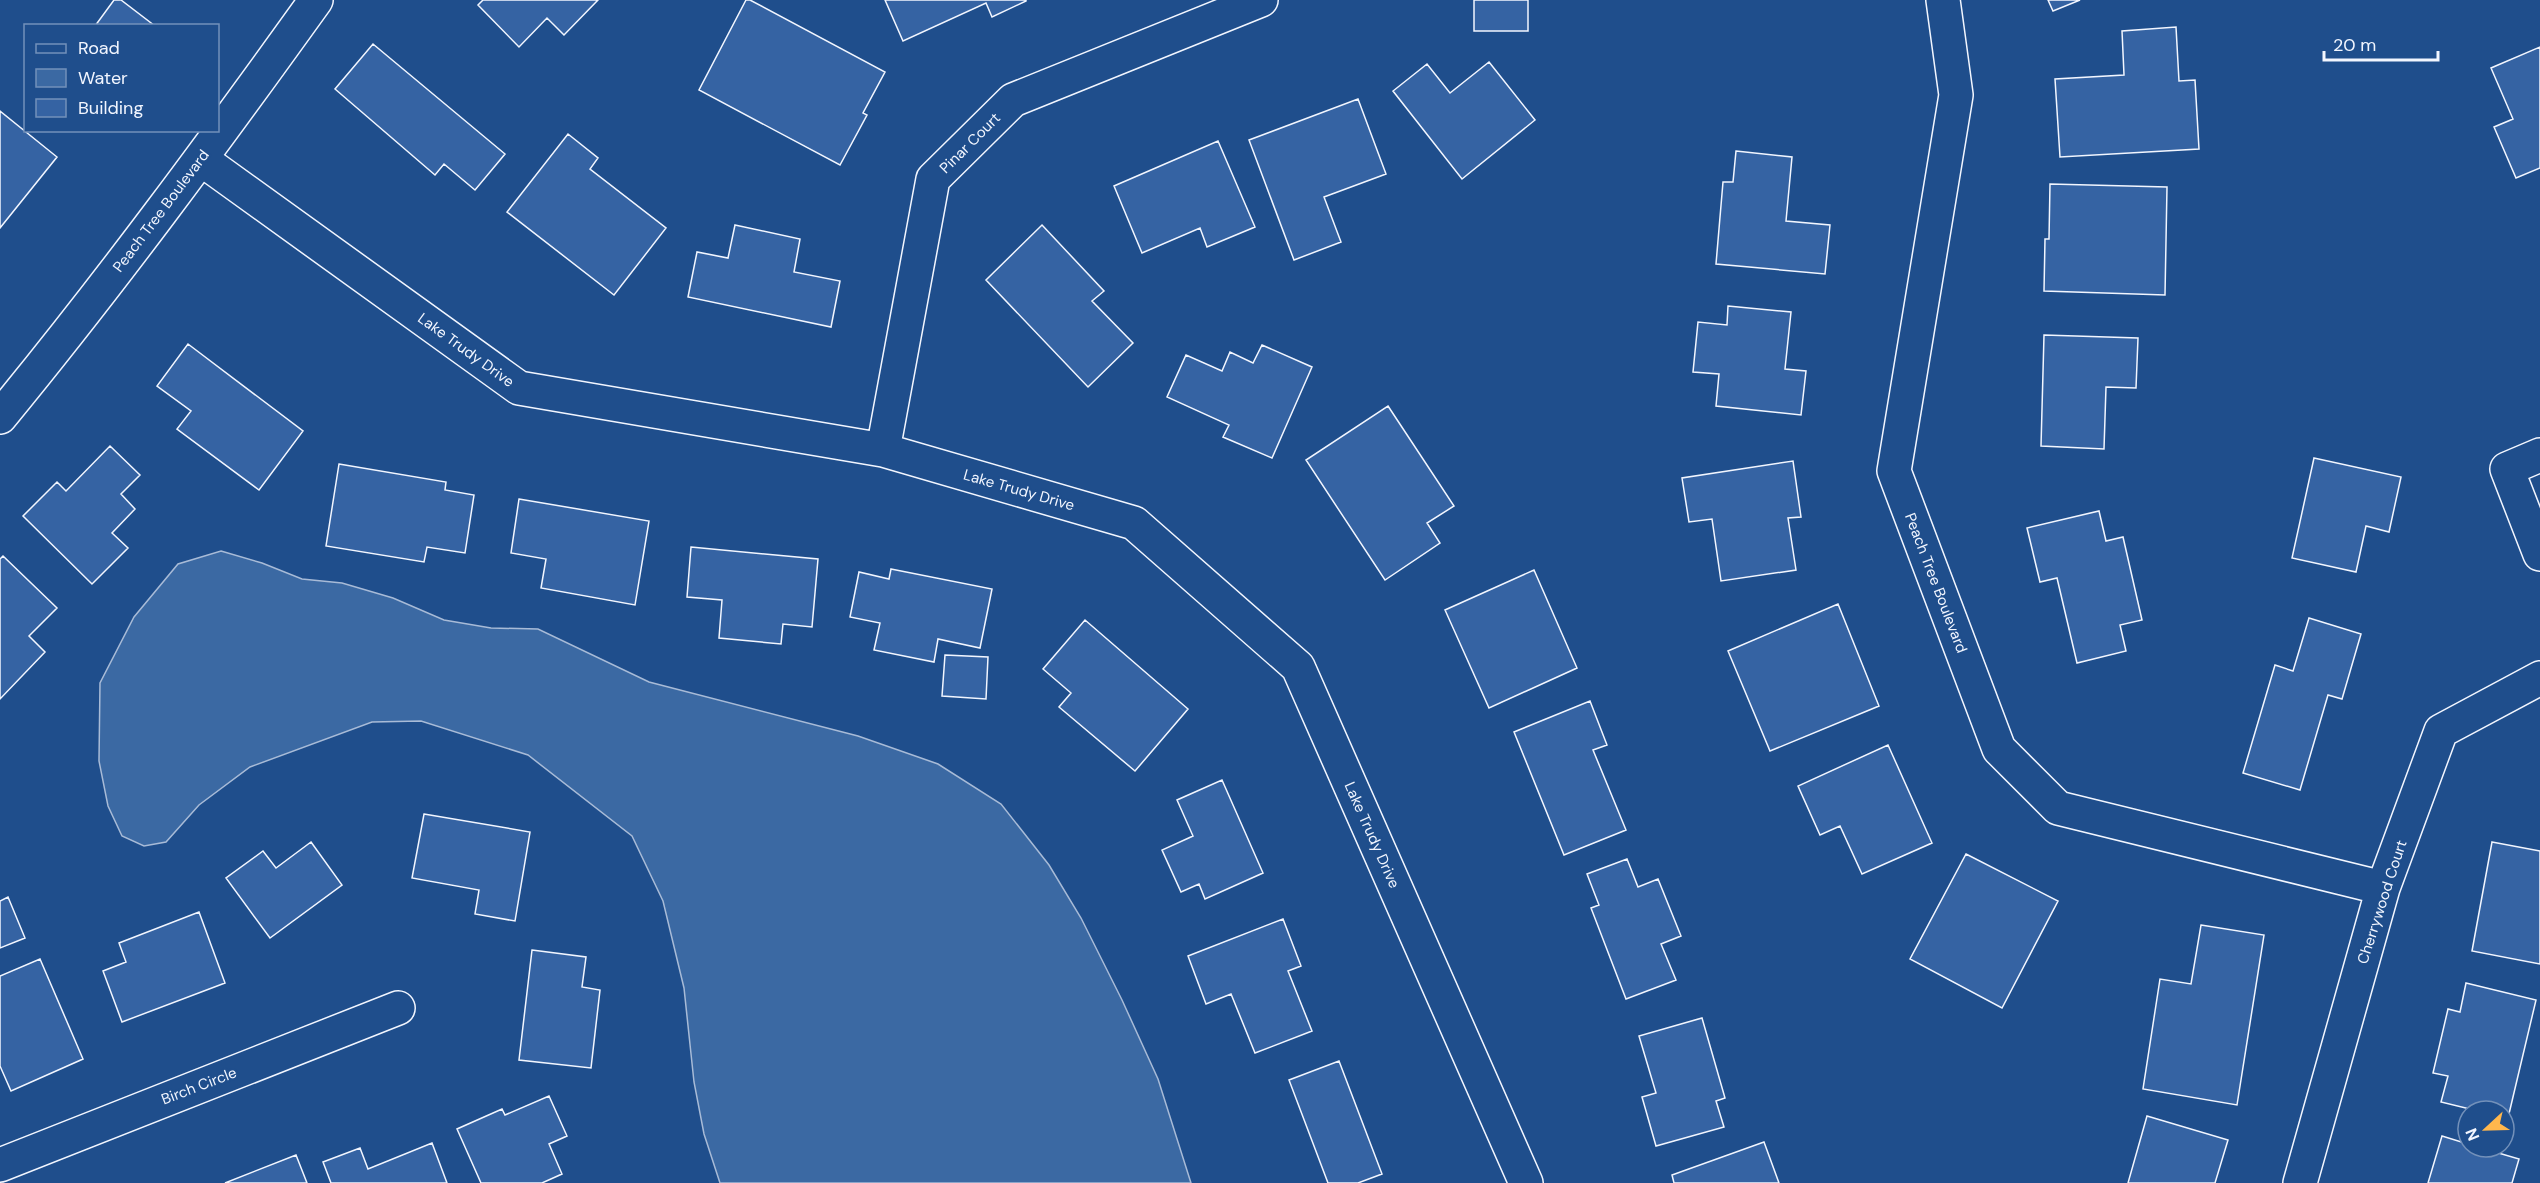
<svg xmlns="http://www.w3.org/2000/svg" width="2540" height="1183" font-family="'DM Sans',sans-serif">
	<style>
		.water { fill: #3b69a3; stroke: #a8bbd7; stroke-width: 1.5 }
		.building { fill: #3563a3; stroke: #f2f6ff; stroke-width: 1.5 }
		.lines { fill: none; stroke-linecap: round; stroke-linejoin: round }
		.street-casing { stroke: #f2f6ff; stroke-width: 36 }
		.street { stroke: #1f4e8c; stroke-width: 33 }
		.labels { text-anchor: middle; stroke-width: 4.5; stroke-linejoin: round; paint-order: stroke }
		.street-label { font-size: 15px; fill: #f2f6ff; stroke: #1f4e8c }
	</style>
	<rect width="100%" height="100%" fill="#1f4e8c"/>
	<path class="water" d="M221 551 262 563 302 579 342 583 393 598 444 620 491 628 538 629 649 682 858 736 938 764 1001 804 1049 865 1081 918 1122 1000 1158 1079 1191 1183H720L704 1134 694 1082 684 988 663 901 632 836 528 755 421 721 372 722 250 767 199 805 166 842 144 846 122 836 108 806 99 761 100 683 134 617 178 564Z"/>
	<path class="building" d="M114 0H121L155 26H95Z
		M483 0H598L564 35 547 18 519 47 478 5Z
		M746 0H750L885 72 863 113 867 115 840 165 699 90Z
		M885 0H1026V1L992 17 986 3 903 41Z
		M1474 0H1528V31H1474Z
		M2048 0H2080L2053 11Z
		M2176 27 2179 81 2195 80 2199 149 2060 157 2055 79 2124 75 2122 31Z
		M373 44 505 154 475 190 444 164 435 175 335 89Z
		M2540 47V168L2516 178 2494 127 2513 119 2491 68Z
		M1489 62 1535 120 1462 179 1393 91 1427 64 1450 93Z
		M1358 99 1386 174 1324 197 1341 242 1294 260 1249 140Z
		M0 111 57 157 0 228Z
		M568 134 598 158 590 169 666 228 614 295 507 212Z
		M1218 141 1255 227 1207 247 1200 228 1142 253 1114 186Z
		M1736 151 1792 157 1786 221 1830 225 1825 274 1716 264 1723 182H1733Z
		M2050 184 2167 187 2165 295 2044 291 2045 239H2049Z
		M735 225 800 239 794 272 840 281 831 327 688 297 697 252 728 258Z
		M1042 225 1104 291 1092 301 1133 343 1088 387 986 280Z
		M1728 306 1791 312 1785 369 1806 371 1801 415 1716 406 1719 374 1693 372 1698 322 1727 325Z
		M2044 335 2138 338 2136 388 2106 387 2104 449 2041 446Z
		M188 344 303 431 259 490 177 429 191 411 157 386Z
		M1262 345 1312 367 1272 458 1223 437 1229 425 1167 397 1186 355 1222 371 1230 352 1253 363Z
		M1388 406 1454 506 1427 523 1440 543 1385 580 1306 460Z
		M110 446 140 475 121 494 135 509 112 533 128 548 92 584 23 516 57 482 66 491Z
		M2314 458 2401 477 2389 532 2366 526 2356 572 2292 558Z
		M1793 461 1801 517 1788 518 1796 570 1721 581 1712 519 1689 522 1682 478Z
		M339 464 446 482 445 490 474 495 465 553 427 547 424 562 326 546Z
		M519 499 649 521 635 605 541 588 546 559 511 553Z
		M2099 511 2106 541 2123 537 2142 620 2120 625 2126 651 2077 663 2057 578 2040 582 2027 528Z
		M691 547 818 559 812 627 783 624 781 644 719 638 722 600 687 597Z
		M3 556 57 608 29 636 45 652 0 699V559Z
		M891 569 992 589 980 648 938 639 934 662 874 650 880 623 850 617 859 572 889 579Z
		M1534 570 1577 668 1489 708 1445 610Z
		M1838 604 1879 706 1770 751 1728 651Z
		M2309 618 2361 634 2342 699 2328 695 2300 790 2243 773 2275 665 2293 671Z
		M1085 620 1188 709 1135 771 1059 707 1071 693 1043 669Z
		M945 655 988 657 986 699 942 696Z
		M1590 701 1607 745 1593 750 1626 830 1564 855 1514 732Z
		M1888 745 1932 843 1862 874 1840 826 1820 835 1798 786Z
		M1222 780 1263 873 1205 899 1199 884 1181 892 1162 850 1193 836 1177 800Z
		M424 814 530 832 515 921 475 914 479 890 412 878Z
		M311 842 342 885 270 938 226 878 263 851 276 868Z
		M2492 842 2540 851V964L2472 951Z
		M1966 854 2058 901 2002 1008 1910 959Z
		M1627 859 1638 887 1658 879 1681 936 1661 944 1676 980 1626 999 1591 908 1599 905 1587 874Z
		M8 897 25 938 0 948V901Z
		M199 912 225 983 122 1022 103 971 126 962 119 943Z
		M1283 919 1301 966 1288 971 1312 1031 1255 1053 1231 994 1206 1004 1188 956Z
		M2201 925 2264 935 2237 1105 2143 1089 2160 979 2191 984Z
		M532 950 586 957 582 987 600 990 591 1068 519 1060Z
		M40 959 83 1059 11 1091 0 1066V976Z
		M2466 983 2536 1000 2508 1118 2504 1117V1111H2478L2441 1102 2448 1076 2433 1073 2448 1009 2460 1012Z
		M1702 1018 1725 1098 1716 1101 1724 1127 1656 1146 1642 1097 1656 1093 1639 1036Z
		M1339 1061 1382 1174 1358 1183H1328L1289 1080Z
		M549 1096 567 1136 549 1144 562 1174 542 1183H481L457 1129 502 1109 505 1115Z
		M2147 1116 2228 1140 2215 1183H2128Z
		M2442 1136 2468 1144V1147H2478L2519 1159 2512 1183H2428Z
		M1764 1142 1779 1183H1674L1672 1175Z
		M432 1143 447 1183H331L323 1162 360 1148 368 1169Z
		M296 1155 307 1183H225Z"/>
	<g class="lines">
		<defs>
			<path id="street" d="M1943 0 1956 95 1894 471 1999 749 2058 808 2383 888
				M201 159 519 388 883 450 1134 523 1298 667 1526 1183
				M0 417C111 282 214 142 316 0
				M883 450 933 179 1013 100 1261 0
				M2540 455 2507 469 2540 554
				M0 1165 398 1008
				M2300 1183 2383 888 2441 731 2540 678"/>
		</defs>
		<use href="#street" class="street-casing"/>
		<use href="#street" class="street"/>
	</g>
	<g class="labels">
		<g class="street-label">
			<text transform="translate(970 143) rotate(-45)" y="5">Pinar Court</text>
			<text transform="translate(161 211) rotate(-53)" y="5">Peach Tree Boulevard</text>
			<text transform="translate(466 350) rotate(36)" y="5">Lake Trudy Drive</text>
			<text transform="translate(1019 490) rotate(16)" y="5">Lake Trudy Drive</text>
			<text transform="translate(1936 583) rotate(69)" y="5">Peach Tree Boulevard</text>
			<text transform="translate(1372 835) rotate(66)" y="5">Lake Trudy Drive</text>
			<text transform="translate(2382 902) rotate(-72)" y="5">Cherrywood Court</text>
			<text transform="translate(199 1086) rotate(-21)" y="5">Birch Circle</text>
		</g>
	</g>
	<rect x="24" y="24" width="195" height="108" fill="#1f4e8c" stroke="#7391ba" stroke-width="1.5"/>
	<rect x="36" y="44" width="30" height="9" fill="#1f4e8c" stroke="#7391ba" stroke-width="1.5"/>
	<text x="78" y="54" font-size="18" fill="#f2f6ff">Road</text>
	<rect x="36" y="69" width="30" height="18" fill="#3b69a3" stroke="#7391ba" stroke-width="1.5"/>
	<text x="78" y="84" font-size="18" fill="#f2f6ff">Water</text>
	<rect x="36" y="99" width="30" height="18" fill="#3563a3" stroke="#7391ba" stroke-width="1.5"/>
	<text x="78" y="114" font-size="18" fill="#f2f6ff">Building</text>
	<g transform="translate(2486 1129) rotate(248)"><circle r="28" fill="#1f4e8c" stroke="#7391ba" stroke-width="1.5"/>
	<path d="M0-4.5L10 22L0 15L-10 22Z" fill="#ffb74d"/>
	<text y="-9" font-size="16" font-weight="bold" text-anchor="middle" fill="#f2f6ff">N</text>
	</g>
	<path d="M2324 51v9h114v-9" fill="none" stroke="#f2f6ff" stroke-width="3"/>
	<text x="2333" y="51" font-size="18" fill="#f2f6ff" stroke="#1f4e8c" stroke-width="4.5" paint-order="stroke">20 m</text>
</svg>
